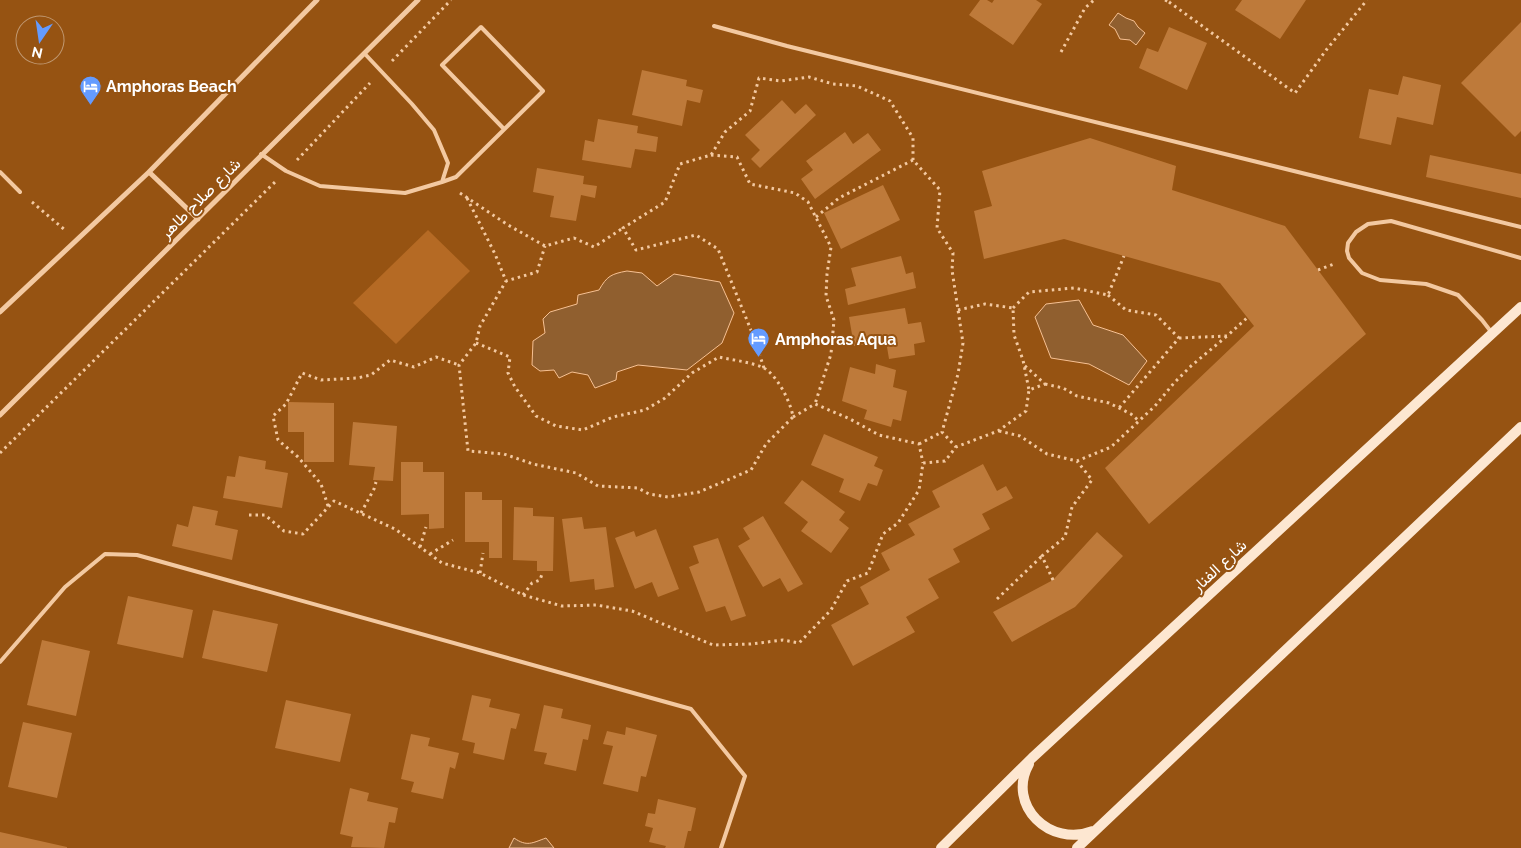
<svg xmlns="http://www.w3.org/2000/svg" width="1521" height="848" font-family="Raleway,Vazirmatn,sans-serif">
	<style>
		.green { fill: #b56a24 }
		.water { fill: #905f2f; stroke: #f7c193 }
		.building { fill: #be7a3a }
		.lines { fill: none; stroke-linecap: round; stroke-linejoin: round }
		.path { stroke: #f3c9a1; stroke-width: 3; stroke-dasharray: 2.5 4; stroke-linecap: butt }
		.lane { stroke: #f3c9a1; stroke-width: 4 }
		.street { stroke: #f3c9a1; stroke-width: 5 }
		.secondary { stroke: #fde7d1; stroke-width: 10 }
		.labels { text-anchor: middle; stroke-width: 4; stroke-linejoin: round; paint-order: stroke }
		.poi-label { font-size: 16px; font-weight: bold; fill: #fff; stroke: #965312; text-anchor: start }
		.street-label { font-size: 16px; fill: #fff; stroke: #965312 }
	</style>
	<rect width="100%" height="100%" fill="#965312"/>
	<path class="green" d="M428 230 470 271 396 344 353 303Z"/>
	<path class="water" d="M1118 13 1126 18 1134 21 1138 27 1145 33 1136 45 1130 40 1120 39 1115 29 1109 25Z
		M627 271 642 273 657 286 674 274 720 282 734 313 722 343 687 370 638 365 617 372 616 380 595 388 588 375 572 372 559 378 554 370 540 371 532 365 533 341 545 333 543 319 550 312 577 304 578 295 599 290C607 276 611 274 627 271Z
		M1079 300 1093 325 1123 335 1147 361 1129 385 1089 364 1051 358 1035 317 1046 304Z
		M514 838C527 847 532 843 546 838L554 848H509Z"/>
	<path class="building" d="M980 0H987L992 3 994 0H1036L1042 4 1013 45 969 15Z
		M1242 0H1306L1280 39 1235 10Z
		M1521 22V131L1515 137 1461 83Z
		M1169 27 1207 43 1187 90 1139 68 1147 48 1158 52Z
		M642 70 687 80 686 86 703 90 700 103 687 100 682 126 632 115Z
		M1403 76 1441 85 1433 125 1397 117 1391 145 1359 138 1369 89 1398 95Z
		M782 100 795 114 806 104 816 115 760 168 751 159 760 150 745 135Z
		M598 119 638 126 637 133 658 137 656 152 635 149 631 168 582 160 585 140 594 142Z
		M845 132 853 144 868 133 881 150 815 199 801 179 813 170 806 161Z
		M1090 138 1176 166 1172 190 1285 226 1366 334 1149 524 1105 468 1254 326 1220 283 1064 239 984 259 974 211 992 206 982 171Z
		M1430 155 1521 174V198L1426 177Z
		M537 168 584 176 583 184 597 186 595 198 581 195 576 221 550 217 554 196 533 192Z
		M883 185 900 220 841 249 824 213Z
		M901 256 906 274 913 272 916 288 848 305 845 289 856 286 851 268Z
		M905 308 908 324 921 322 925 342 914 344 915 355 889 359 886 341 854 346 849 317Z
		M876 364 896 370 893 387 907 391 901 421 893 419 891 427 864 419 867 410 842 401 850 367 875 374Z
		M288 402 334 403V462H304V432H288Z
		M353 422 397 426 393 481 373 480 375 467 349 465Z
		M824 434 878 457 874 466 883 470 877 486 868 483 860 501 839 492 844 479 811 465Z
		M239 456 266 461 265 469 288 473 282 508 223 498 227 476 235 477Z
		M401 462H423V472H444V528L429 529V514L401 515Z
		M983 464 997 491 1006 486 1013 498 982 514 990 529 953 549 960 562 928 579 939 598 906 617 915 632 853 666 831 625 869 604 860 587 890 570 881 553 915 535 908 524 940 507 932 491Z
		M802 480 845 512 839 520 849 528 831 553 801 531 808 522 784 503Z
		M465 492H482V500H502V558H489V542H465Z
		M193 506 218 511 215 525 238 530 232 560 172 546 177 524 188 527Z
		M514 507 533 508V516L554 517 553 571H537V561L513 560Z
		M763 516 803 584 788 592 780 578 763 587 738 546 750 539 743 528Z
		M582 517 584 529 606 527 614 587 595 590 594 579 570 582 562 519Z
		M656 529 679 589 658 597 652 582 635 589 615 538 634 531 636 537Z
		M1097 532 1123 556 1075 607 1012 642 993 612 1053 580Z
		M718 538 746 616 731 621 725 606 706 612 689 567 699 563 693 546Z
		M128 596 193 610 183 658 117 644Z
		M213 610 278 624 267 672 202 658Z
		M42 640 90 651 76 716 27 705Z
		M472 695 491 699 489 707 520 714 516 729 511 728 504 760 473 753 475 743 462 740Z
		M286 700 351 714 340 762 275 748Z
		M544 705 563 709 561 718 591 725 588 740 583 739 576 771 544 764 547 753 534 751Z
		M23 722 72 733 57 798 8 787Z
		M626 727 657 735 646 777 641 776 638 792 603 784 613 746 603 744 607 731 625 735Z
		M411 734 430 738 428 746 459 753 455 769 450 767 443 799 411 792 414 782 401 779Z
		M350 788 369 793 367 801 398 808 395 823 389 822 384 848 351 847 353 837 340 834Z
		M658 799 696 808 691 831H688L684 848H665L666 846 649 842 653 828 645 826 648 813 655 814Z
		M0 832 67 847V848H0Z"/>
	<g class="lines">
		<path class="path" d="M1165 0 1169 2 1170 0
			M1169 2 1295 93 1327 49 1367 0
			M1061 52 1085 8 1094 0
			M392 61 451 0
			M711 155 737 157 750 184 795 193 808 202 831 247 827 274 826 296 834 320 831 354 815 404
			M297 160 370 83
			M460 193 508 225 545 246 574 238 594 247 623 228
			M467 198 495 254 506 281 537 272 545 246
			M32 202 65 230
			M816 217 839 198 913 160 940 190 937 228 953 253 952 270 963 343 958 374 942 432 956 447
			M1318 270 1334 264
			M1108 295 1126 310 1156 315 1179 338 1119 408
			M1013 308 1029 292 1074 288 1108 295 1124 256
			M958 310 985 304 1013 308 1014 335 1023 360 1029 390
			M1179 338 1227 336 1248 317
			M476 343 510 357 508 373 515 387 536 416 556 426 583 430 613 417 645 410 665 398 692 373 719 357C733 360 749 362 762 367 776 373 791 402 793 417L766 444 751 470 699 492 668 497 649 494 638 488 598 486 576 473 533 464 504 454 468 451 459 365 476 343 480 326 506 281
			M764 368 753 335 718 249 696 235 636 250 623 228 665 202 680 164 711 155 725 132 750 111 759 78 781 81 809 77 833 84 857 86 890 101 913 138V160
			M1045 384 1063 388 1077 396 1109 403 1131 414 1139 421
			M793 417 815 404 850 419 879 435 919 444 923 463
			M999 431 1020 436 1047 454 1077 461 1111 447 1155 406 1174 383 1191 366 1227 336
			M919 444 942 432
			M0 453 275 182
			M328 506 321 484 298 457 278 440 273 416 286 404 302 373 321 380 357 378 371 375 390 360 414 367 436 357 459 365
			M361 513 374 489 376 482
			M249 515H265L284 531 303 534 334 501 395 529 442 563 480 573 523 595 562 606 596 605 632 611 713 645 751 644 783 640 799 643 831 610 847 581 868 573 883 534 898 523 919 490 923 463 945 461 956 447 998 431 1026 411 1029 390 1045 384 1024 365
			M420 547 426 527
			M430 554 453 540
			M480 573 483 553
			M1053 580 1042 556 1065 537 1072 507 1092 480 1077 461
			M523 595 532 583 540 580 542 574
			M997 599 1042 556"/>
		<path class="lane" d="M714 26 787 46 1521 227
			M261 154 286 171 320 186 405 193 442 182 448 163 434 130 412 104 365 54
			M0 172 20 192
			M442 182 456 177 543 91 481 27 442 65 504 129
			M1492 333 1482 320 1458 295 1426 284 1380 280 1362 273 1349 258 1347 251 1348 243 1356 232 1368 224 1391 221 1521 258
			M0 662 65 587 105 554 137 555 691 709 745 776 721 848"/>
		<path class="street" d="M149 172 198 219
			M0 312 149 172 317 0
			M0 415 418 0"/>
		<path class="secondary" d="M1029 764C1006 805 1050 848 1093 831
			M941 848 1032 758 1521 307
			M1077 848 1521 427"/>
	</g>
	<defs>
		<symbol id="hotel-pin" viewBox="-11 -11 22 30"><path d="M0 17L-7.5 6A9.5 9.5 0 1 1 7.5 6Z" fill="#649bff" stroke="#965312"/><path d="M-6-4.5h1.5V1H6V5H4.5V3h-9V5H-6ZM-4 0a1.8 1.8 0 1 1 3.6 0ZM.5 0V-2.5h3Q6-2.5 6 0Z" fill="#fff"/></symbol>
	</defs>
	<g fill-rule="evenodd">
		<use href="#hotel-pin" x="78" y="74" width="25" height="34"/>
		<use href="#hotel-pin" x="746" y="326" width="25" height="34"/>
	</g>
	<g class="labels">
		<g class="poi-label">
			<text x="106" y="92">Amphoras Beach</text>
			<text x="775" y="345">Amphoras Aqua</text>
		</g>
		<g class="street-label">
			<text transform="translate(200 198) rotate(-45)" y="6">شارع صلاح طاهر</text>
			<text transform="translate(1219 565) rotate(-43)" y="6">شارع الفنار</text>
		</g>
	</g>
	<g transform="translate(40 40) rotate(193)"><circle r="24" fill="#965312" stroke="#c09871"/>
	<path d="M0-4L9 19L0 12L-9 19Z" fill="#649bff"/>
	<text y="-8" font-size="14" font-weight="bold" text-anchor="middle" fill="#ffffff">N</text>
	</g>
</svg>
